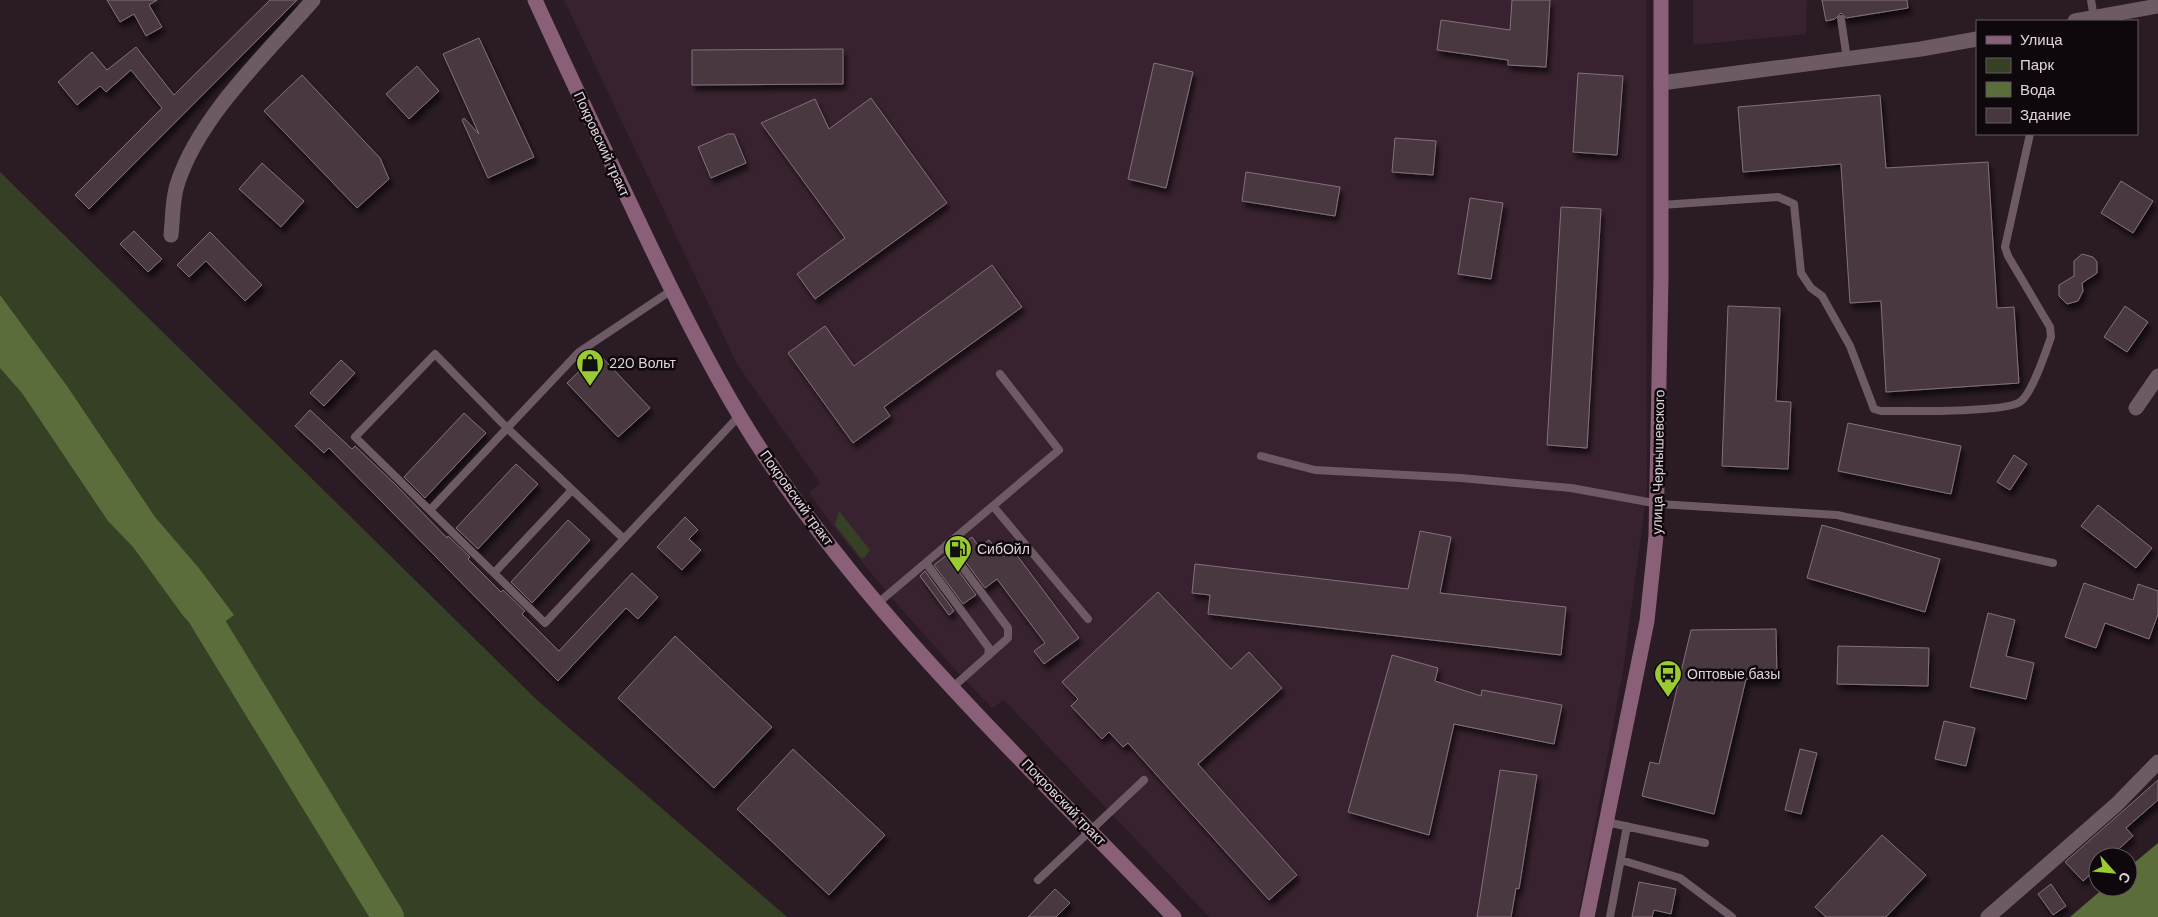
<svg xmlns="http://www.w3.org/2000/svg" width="2158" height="917" font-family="'DM Sans',sans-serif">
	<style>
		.built { fill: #38222f }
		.green { fill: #364024 }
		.water { fill: #5a6d3b }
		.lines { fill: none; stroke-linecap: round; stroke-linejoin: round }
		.river { stroke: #5a6d3b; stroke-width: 32 }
		.building { fill: #483741; stroke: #84707b; filter: url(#shadow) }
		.lane { stroke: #6e5a65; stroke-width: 8 }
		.street { stroke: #6e5a65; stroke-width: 15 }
		.secondary { stroke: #8a6079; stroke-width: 15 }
		.labels { text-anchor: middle; stroke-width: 5; stroke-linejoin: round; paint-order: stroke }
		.street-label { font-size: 14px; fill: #e0d4da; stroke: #0e080c }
		.poi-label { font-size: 14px; fill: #e0d4da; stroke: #0e080c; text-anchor: start }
	</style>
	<defs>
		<filter id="shadow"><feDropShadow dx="3" dy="5.5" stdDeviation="2.5" flood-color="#0009"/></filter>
	</defs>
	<rect width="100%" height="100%" fill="#2a1b24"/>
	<path class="built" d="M564 0H1646L1647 491 1623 671 1578 917H1209L1004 700 992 708 963 678 889 595 832 525 809 493 820 483 737 364Z
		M1693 0H1807L1806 34 1693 45Z"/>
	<path class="green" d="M0 172 537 700 787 917H0Z
		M839 511 870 550 865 557 861 558 835 525Z"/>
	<path class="water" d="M0 295 67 386 155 517 198 567 234 615 205 636 184 617 133 547 108 521 22 393 0 368Z
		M2158 843V917H2070L2105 887H2128V868Z"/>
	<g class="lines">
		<path class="river" d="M188 594 202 613 388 917"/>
	</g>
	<path class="building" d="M107 0H157L149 5 162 27 146 36 134 14 120 22Z
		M270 0H297L89 209 75 195 162 108 131 70 106 92 100 86 77 105 58 82 92 52 107 70 136 47 174 95Z
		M1512 0H1550L1546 67 1508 65V60L1437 50 1441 20 1510 30Z
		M1822 0H1907L1908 8 1846 18 1841 13 1835 19 1826 21Z
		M479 38 534 157 488 178 462 120 464 118 479 134 443 54Z
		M843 49V84L692 85V50Z
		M1154 63 1193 72 1166 188 1128 179Z
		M417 66 439 91 409 119 386 94Z
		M1578 73 1623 76 1617 155 1573 152Z
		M302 75 380 158 389 179 357 208 264 111Z
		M1880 95 1886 168 1988 162 1997 308 2014 307 2019 383 1886 392 1881 301 1850 303 1841 164 1743 172 1738 107Z
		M871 98 947 203 815 299 797 274 845 238 761 123 815 99 829 129Z
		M728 134H734L746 163 711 178 698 147Z
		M1395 138 1436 141 1433 175 1392 172Z
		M262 163 304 201 281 227 239 189Z
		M1246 172 1340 187 1335 216 1242 201Z
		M2121 181 2153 201 2133 233 2101 213Z
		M1470 198 1503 203 1491 279 1458 274Z
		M1561 207 1601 209 1587 448 1547 445Z
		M134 231 162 259 148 272 120 244Z
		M210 232 262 285 245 301 206 261 189 277 177 265Z
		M2082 254 2093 257 2097 262V273L2082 283 2083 291 2078 301 2067 304 2059 296V285L2074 276V261Z
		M992 265 1022 307 884 407 890 416 853 443 788 353 825 326 854 366Z
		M1728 306 1780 308 1776 401 1791 402 1788 469 1722 466Z
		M2125 306 2148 322 2127 352 2104 337Z
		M598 353 650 408 618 437 567 383Z
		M341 360 355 373 324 406 310 393Z
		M310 410 352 449 355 446 396 485 447 538 448 536 470 557 468 559 501 592 503 590 525 611 522 614 559 651 632 573 658 597 638 619 626 608 558 681 329 448 324 453 295 426Z
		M464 413 486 433 425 498 404 477Z
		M1848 423 1961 446 1951 494 1838 471Z
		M2014 455 2027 464 2010 490 1997 482Z
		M516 464 538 484 478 549 456 528Z
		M2098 505 2152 548 2136 568 2081 526Z
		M685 517 698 530 689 539 701 550 682 570 657 547Z
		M568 520 590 540 532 603 511 582Z
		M1822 525 1940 559 1925 612 1807 578Z
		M1420 531 1451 537 1440 593 1566 607 1561 655 1208 614 1210 595 1192 593 1195 564 1408 589Z
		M972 537 979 547 989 540 1000 554 1010 546 1079 638 1044 664 1034 651 1045 643 997 579 985 588 956 549Z
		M947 555 976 595 963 604 934 565Z
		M925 571 954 611 949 615 920 576Z
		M2084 583 2133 600 2138 584 2158 591V614L2149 639 2105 623 2096 648 2065 637Z
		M1158 592 1231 669 1249 652 1282 688 1198 764 1297 875 1269 900 1128 743 1123 747 1109 732 1102 739 1071 706 1078 699 1062 682Z
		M1988 613 2015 620 2006 656 2034 663 2026 699 1970 687Z
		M1776 629 1777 679H1746L1714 814 1642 796 1650 762 1659 764 1691 630Z
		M675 636 772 727 714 788 618 698Z
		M1838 646 1929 648 1928 686 1837 684Z
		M1392 655 1438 668 1435 681 1481 696 1482 690 1562 705 1554 744 1454 724 1429 835 1348 812Z
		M1944 721 1975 728 1966 766 1935 759Z
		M793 749 885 835 829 895 737 809Z
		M1800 749 1817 753 1801 814 1785 810Z
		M1500 770 1537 775 1519 889 1516 888 1511 917H1477Z
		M2158 780V800L2126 828 2133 836 2110 857H2098V868L2083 881 2065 862Z
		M1882 835 1926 875 1886 917H1826L1815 907Z
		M1639 882 1676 889 1671 914 1654 910 1652 917H1632Z
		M2051 884 2066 906 2053 915 2038 894Z
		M1055 889 1070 903 1056 917H1028Z"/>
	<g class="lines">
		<path class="lane" d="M2091 0 2094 18
			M1841 19 1847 59
			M1661 205 1778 197 1794 204 1801 273 1811 288 1822 296 1850 346 1874 409 1881 411C1906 411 2003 413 2020 402 2032 394 2046 351 2051 337L2050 327 2008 256 2005 247 2030 134
			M1261 456 1315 470 1461 478 1571 488 1659 504 1837 515 2053 563
			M993 506 1088 619
			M430 510 579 352 672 290
			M624 539 507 428 435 354 355 437 545 623 740 415
			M946 545 1008 628V638L953 687
			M926 563 989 648 988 656
			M494 573 572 490
			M878 603 1059 450 1000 374
			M1606 822 1705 843
			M1621 860 1680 878 1732 917
			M1038 880 1144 780
			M1610 917 1627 826"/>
		<path class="street" d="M2075 21 2158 6
			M1661 83 1921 49 1977 39
			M171 235C173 218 172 198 178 182 200 115 267 53 313 0
			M2136 408 2158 376
			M1988 917 2117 804 2158 762"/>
		<path class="secondary" d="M535 0C572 81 610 161 648 241 680 308 713 374 752 436 866 615 1028 765 1174 917
			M1587 917 1647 621 1656 536 1661 277V0"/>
	</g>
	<defs>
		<symbol id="shop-pin" viewBox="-11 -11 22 30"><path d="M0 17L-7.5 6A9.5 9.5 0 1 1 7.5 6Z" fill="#9bcb32" stroke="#0e080c"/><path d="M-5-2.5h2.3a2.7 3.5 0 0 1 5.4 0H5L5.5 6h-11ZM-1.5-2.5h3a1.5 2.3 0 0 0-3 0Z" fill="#111"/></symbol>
		<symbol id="fuel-pin" viewBox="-11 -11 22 30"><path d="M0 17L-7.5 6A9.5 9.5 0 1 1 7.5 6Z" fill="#9bcb32" stroke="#0e080c"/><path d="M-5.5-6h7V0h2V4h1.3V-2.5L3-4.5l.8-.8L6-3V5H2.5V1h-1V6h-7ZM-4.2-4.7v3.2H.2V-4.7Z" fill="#111"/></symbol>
		<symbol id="bus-pin" viewBox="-11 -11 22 30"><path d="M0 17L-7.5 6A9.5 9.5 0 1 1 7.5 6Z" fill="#9bcb32" stroke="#0e080c"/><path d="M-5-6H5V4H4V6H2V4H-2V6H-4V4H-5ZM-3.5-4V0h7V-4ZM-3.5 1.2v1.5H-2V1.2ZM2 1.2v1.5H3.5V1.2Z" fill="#111"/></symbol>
	</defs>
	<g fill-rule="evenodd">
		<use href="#shop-pin" x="574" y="347" width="32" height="43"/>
		<use href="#fuel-pin" x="942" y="533" width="32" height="43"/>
		<use href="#bus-pin" x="1652" y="658" width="32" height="43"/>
	</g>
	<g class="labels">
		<g class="street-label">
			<text transform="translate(602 144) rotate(65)" y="5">Покровский тракт</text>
			<text transform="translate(1658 462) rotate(-89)" y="5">улица Чернышевского</text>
			<text transform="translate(797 498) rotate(54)" y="5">Покровский тракт</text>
			<text transform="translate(1064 802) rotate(46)" y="5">Покровский тракт</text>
		</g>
		<g class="poi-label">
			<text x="609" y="368">220 Вольт</text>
			<text x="977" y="554">СибОйл</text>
			<text x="1687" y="679">Оптовые базы</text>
		</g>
	</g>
	<rect x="1976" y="20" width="162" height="115" fill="#0e080c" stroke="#625a5e"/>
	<rect x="1986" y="36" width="25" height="8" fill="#8a6079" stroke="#625a5e"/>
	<text x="2020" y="45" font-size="15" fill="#e0d4da">Улица</text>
	<rect x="1986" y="58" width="25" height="15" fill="#364024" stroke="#625a5e"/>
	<text x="2020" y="70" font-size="15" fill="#e0d4da">Парк</text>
	<rect x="1986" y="82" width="25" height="15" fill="#5a6d3b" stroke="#625a5e"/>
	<text x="2020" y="95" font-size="15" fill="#e0d4da">Вода</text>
	<rect x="1986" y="108" width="25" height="15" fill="#483741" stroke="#625a5e"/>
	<text x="2020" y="120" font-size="15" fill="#e0d4da">Здание</text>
	<g transform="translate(2113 872) rotate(117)"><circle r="24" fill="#0e080c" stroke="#625a5e"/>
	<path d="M0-4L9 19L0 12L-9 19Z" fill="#9bcb32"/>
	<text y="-8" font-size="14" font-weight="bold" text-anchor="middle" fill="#e0d4da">С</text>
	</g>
</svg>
